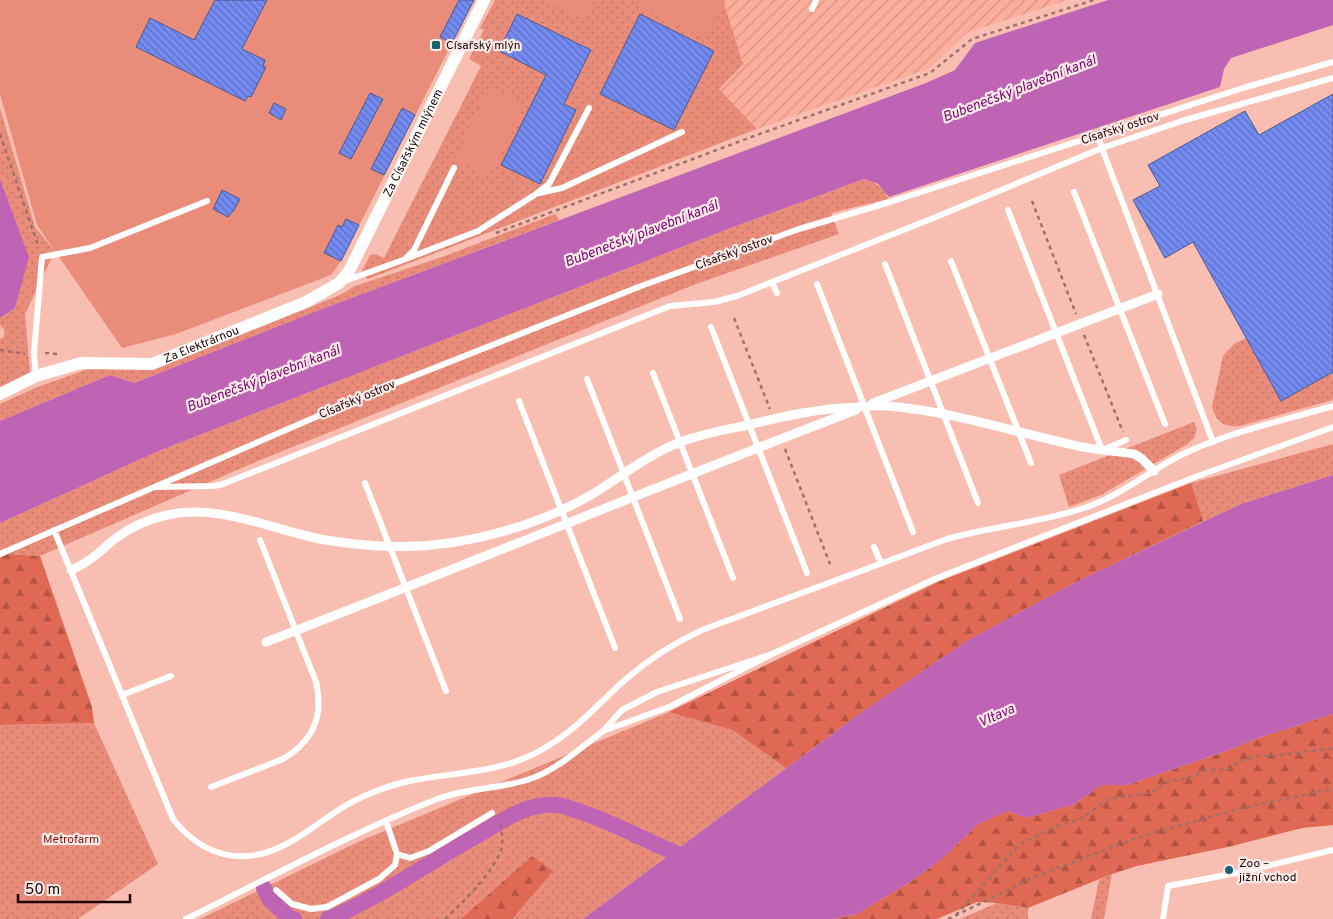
<svg xmlns="http://www.w3.org/2000/svg" width="1333" height="919" font-family="Overpass,sans-serif">
	<style>
		.industrial { fill: url(#industrial-furrows) }
		.green { fill: url(#green-dots) }
		.forest { fill: url(#forest-firs) }
		.pitch { fill: #e98c7a }
		.water { fill: #bf64b4 }
		.lines { fill: none; stroke-linecap: round; stroke-linejoin: round }
		.canal { stroke: #bf64b4; stroke-width: 16 }
		.building { fill: url(#building-back-hatch); stroke: #4d5b91 }
		.path { stroke: #9e716a; stroke-width: 2.5; stroke-dasharray: 4 4; stroke-linecap: butt }
		.service { stroke: #fff; stroke-width: 6 }
		.pedestrian { stroke: #fff; stroke-width: 9 }
		.minor { stroke: #fff; stroke-width: 12 }
		.poi-dot { fill: #17626f; stroke: #fbebe8; stroke-width: 2 }
		.labels { text-anchor: middle; stroke-width: 4.5; stroke-linejoin: round; paint-order: stroke }
		.poi-label { font-size: 12px; fill: #1d0503; stroke: #fbebe8; text-anchor: start }
		.street-label { font-size: 12px; fill: #1d0503; stroke: #fbebe8 }
		.park-label { font-size: 12px; fill: #831403; stroke: #fbebe8 }
		.water-label { font-size: 14px; font-style: italic; fill: #7c0074; stroke: #fbebe8 }
	</style>
	<defs>
		<pattern id="industrial-furrows" width="10" height="10" patternUnits="userSpaceOnUse" patternTransform="scale(1.25)"><rect width="10" height="10" fill="#fdad9c"/><path d="M-1 1l2-2M0 10L10 0M9 11l2-2" fill="none" stroke="#d89385"/></pattern>
		<pattern id="green-dots" width="8" height="8" patternUnits="userSpaceOnUse" patternTransform="scale(1.25)"><rect width="8" height="8" fill="#e98c7a"/><path d="M2 2h.1M6 6h.1" fill="none" stroke="#c77768" stroke-width="1.8" stroke-linecap="round"/></pattern>
		<pattern id="forest-firs" width="22" height="20" patternUnits="userSpaceOnUse" patternTransform="scale(1.25)"><rect width="22" height="20" fill="#e06954"/><path d="M5 1l3.5 6h-7zM16 11l3.5 6h-7z" fill="#b55443"/></pattern>
		<pattern id="building-back-hatch" width="6" height="6" patternUnits="userSpaceOnUse" patternTransform="scale(1.25)"><rect width="6" height="6" fill="#738bf1"/><path d="M-1 5l2 2M0 0l6 6M5-1l2 2" fill="none" stroke="#5e70c1"/></pattern>
	</defs>
	<rect width="100%" height="100%" fill="#f9beb2"/>
	<path class="industrial" d="M723 0H1068L968 32 930 68 757 129 719 89 743 64Z"/>
	<path class="green" d="M495 0H723L743 64 719 89 757 129 368 279 361 273 370 255 375 254 384 258 481 66 469 59 484 30 480 28Z
		M0 108 35 227 55 251 25 314 30 373 0 387V339L4 337V330L0 325V318L15 308 28 257 0 179Z
		M864 179C875 183 885 187 888 199L831 213 839 234 696 284 258 461 40 556 8 554 0 558V523L161 450 728 229Z
		M555 214 559 220 322 309 134 383 110 375 0 421V404L35 388 88 369 175 361 340 295 355 286 442 257Z
		M1246 338 1281 401 1333 372V400L1240 426C1225 428 1216 422 1212 407L1223 356 1234 344Z
		M1194 422 1197 429 1194 438 1186 445 1101 495 1069 507 1059 475Z
		M1333 444V475L1241 504 1082 579 970 639 862 712 583 919H200L358 842 669 712 938 582 1191 483Z
		M94 723 158 864 78 919H0V725Z
		M1112 874 1104 919H1091L1099 880Z
		M997 903 1028 908V919H960Z"/>
	<path class="forest" d="M1191 483 1203 521 1082 579 970 639 862 712 786 768 733 730 669 712 938 582Z
		M8 554 40 556 92 707 94 723 0 725V558Z
		M1333 714V825L1302 828 1228 847 1137 866 1112 874 1028 908 997 903 977 902 937 919H832L857 914 913 880 944 857 978 824 1008 811 1026 818 1075 804 1101 785H1127L1229 750 1258 738Z
		M532 856 553 871 512 919H461Z"/>
	<path class="pitch" d="M0 0H474L341 261 331 275 176 334 122 348 37 225 0 94Z
		M543 0H594L585 20Z
		M636 0H719L724 2 705 39 634 3Z
		M490 87 525 105 489 177 454 160Z"/>
	<path class="water" d="M1108 0H1333V25L1231 58 1224 69 1220 87 889 197 878 184 864 179 728 229 161 450 0 523V421L110 375 134 383 322 309 926 83 955 70 975 43Z
		M0 179 29 257 15 308 0 318Z
		M1333 475V714L1258 738 1229 750 1127 785H1101L1075 804 1026 818 1008 811 978 824 944 857 913 880 857 914 832 919H583L862 712 970 639 1082 579 1241 504Z"/>
	<g class="lines">
		<path class="canal" d="M264 888 270 900 290 918 294 919
			M328 919C379 898 428 863 476 836 501 822 527 802 556 805 564 805 573 810 581 812 620 825 655 846 693 860"/>
	</g>
	<path class="building" d="M215 0H267L242 49 265 60 263 66 266 67 251 97 248 96 245 101 136 47 150 18 194 40Z
		M459 0H474L452 43 440 37Z
		M517 14 591 50 564 104 576 110 540 184 501 165 546 75 499 51Z
		M640 14 714 51 674 130 600 94Z
		M370 93 383 99 351 159 339 153Z
		M1333 94V372L1281 401 1193 242 1165 258 1133 200 1160 186 1148 165 1245 111 1259 135Z
		M274 103 286 109 281 120 269 113Z
		M402 108 415 115 384 175 371 169Z
		M222 190 240 199 234 210 228 217 213 209Z
		M346 219 359 225 341 261 324 253 338 225 342 227Z"/>
	<g class="lines">
		<path class="path" d="M0 134 39 248
			M1032 201 1076 314
			M496 233 754 136 930 73 972 39 1094 0
			M734 318 770 409
			M1084 335 1123 432
			M0 350 25 354
			M45 353 57 354
			M785 449 830 564
			M956 915 1019 845 1055 827 1081 819 1109 799 1151 793 1167 782 1187 778 1208 770 1229 769 1240 761 1257 756 1280 755 1333 748
			M445 919C463 902 493 873 501 850 504 841 501 828 500 819
			M948 919 1039 875 1139 837 1238 809 1333 789"/>
		<path class="service" d="M812 9 816 0
			M1097 135 1213 442
			M1074 192 1165 424
			M539 193 562 188 682 132
			M1008 210 1102 450 1126 440
			M406 258 414 250 454 168
			M951 261 1031 463
			M885 264 978 503
			M342 282 403 260 478 231 536 194 549 184 589 108
			M772 282 777 293
			M817 284 913 532
			M711 327 807 573
			M653 373 733 578
			M36 376 34 353 42 257 90 248 207 201
			M587 379 680 619
			M519 401 615 648
			M365 483 446 691
			M156 487 214 486 223 484 670 306 714 302 737 296 931 219 1102 148 1185 120 1333 78
			M54 530 173 819C191 842 216 858 247 856 282 854 309 829 337 811 349 803 361 797 374 792 415 775 451 777 492 768 512 764 532 756 548 746 578 728 600 702 626 679 649 659 674 643 702 630L947 539C992 526 1040 523 1084 508 1120 496 1148 472 1181 455 1229 432 1282 421 1333 406
			M874 547 881 563
			M0 554 371 393 641 286 799 229 890 202 1246 87 1333 62
			M772 654 657 692 622 710 603 731 669 707 772 654 937 578 1195 477 1333 427
			M122 695 171 676
			M211 787 283 759C313 741 324 717 316 682L260 540
			M397 854 410 858 429 851 492 813
			M276 890 292 904 311 909 327 907 379 879 395 865 397 854 386 821
			M186 919C269 878 351 833 437 799 467 788 500 789 530 779 555 771 582 747 603 731
			M1163 919 1168 886 1242 872 1333 850"/>
		<path class="pedestrian" d="M873 403 1158 294
			M71 570C89 563 101 550 116 538 131 527 148 519 167 515 221 503 274 531 326 540 366 547 408 549 449 543 501 535 551 519 596 492 623 475 648 455 678 443 700 434 725 430 748 425 785 416 820 408 859 407 868 406 877 405 887 406 950 411 1011 431 1073 445 1093 450 1114 451 1134 454L1141 458 1154 471
			M266 642C464 566 659 485 856 410"/>
		<path class="minor" id="s1" d="M0 394 36 376 81 363 152 364 306 302 339 283 349 271 484 0"/>
	</g>
	<g class="poi-dot">
		<rect x="431" y="40" width="10" height="10" rx="2.5"/>
		<circle cx="1229" cy="870" r="5"/>
	</g>
	<g class="labels">
		<g class="poi-label">
			<text x="446" y="49">Císařský mlýn</text>
			<text x="1239" y="867">Zoo –<tspan x="1239" dy="14">jižní vchod</tspan></text>
		</g>
		<g class="street-label">
			<text transform="translate(1120 128) rotate(-18)" y="4">Císařský ostrov</text>
			<text dy="4" stroke="none"><textPath href="#s1" startOffset="521">Za Císařským mlýnem</textPath></text>
			<text transform="translate(734 252) rotate(-20)" y="4">Císařský ostrov</text>
			<text dy="4" stroke="none"><textPath href="#s1" startOffset="211">Za Elektrárnou</textPath></text>
			<text transform="translate(357 399) rotate(-23)" y="4">Císařský ostrov</text>
		</g>
		<g class="park-label">
			<text x="71" y="843">Metrofarm</text>
		</g>
		<g class="water-label">
			<text transform="translate(1019 88) rotate(-21)" y="5">Bubenečský plavební kanál</text>
			<text transform="translate(641 233) rotate(-21)" y="5">Bubenečský plavební kanál</text>
			<text transform="translate(263 378) rotate(-21)" y="5">Bubenečský plavební kanál</text>
			<text transform="translate(996 715) rotate(-24)" y="5">Vltava</text>
		</g>
	</g>
	<path d="M18 894v8h112v-8" fill="none" stroke="#1d0503" stroke-width="2.5"/>
	<text x="25" y="894" font-size="15" fill="#1d0503" stroke="#fbebe8" stroke-width="4" paint-order="stroke">50 m</text>
</svg>
